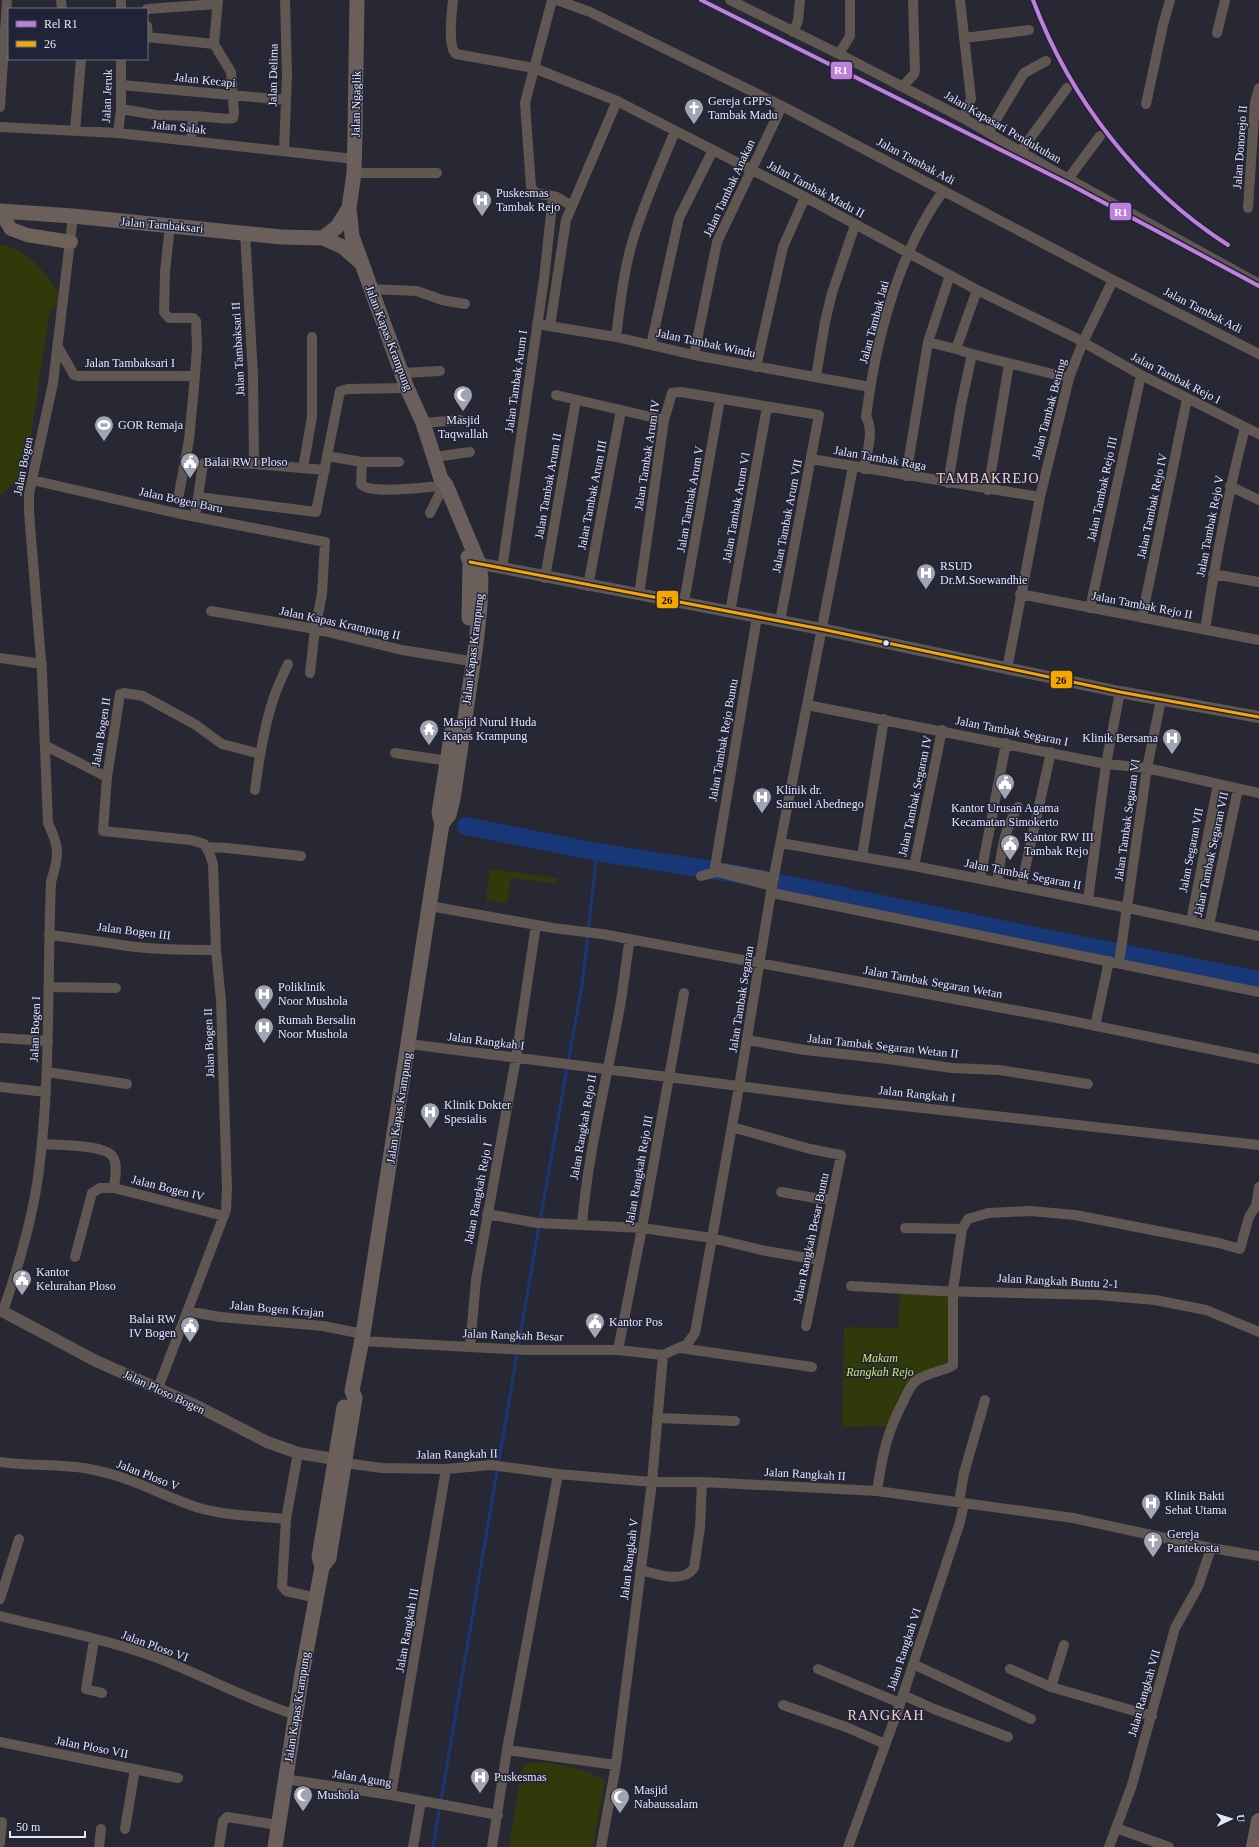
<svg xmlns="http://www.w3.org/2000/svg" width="1259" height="1847" font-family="'Times New Roman',serif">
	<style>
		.green { fill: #313809 }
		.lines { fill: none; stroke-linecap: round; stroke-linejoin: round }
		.stream { stroke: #183776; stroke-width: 3 }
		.river { stroke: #183776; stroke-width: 18 }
		.minor { stroke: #605652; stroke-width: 10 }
		.tertiary { stroke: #605652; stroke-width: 12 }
		.secondary { stroke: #6e615a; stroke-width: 14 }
		.primary { stroke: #6b5f5b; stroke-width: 15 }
		.trunk { stroke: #695e5a; stroke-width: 16 }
		.bus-1-casing { stroke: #212339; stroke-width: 6 }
		.bus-1 { stroke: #f7a600; stroke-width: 3 }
		.rail-1-casing { stroke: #212339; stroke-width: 7 }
		.rail-1 { stroke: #c07fdc; stroke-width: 4 }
		.bus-dot { fill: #e5e7f7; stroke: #212339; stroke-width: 1.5 }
		.labels { text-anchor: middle; stroke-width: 3; stroke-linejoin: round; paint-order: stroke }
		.street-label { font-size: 12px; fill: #e5e7f7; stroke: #212339 }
		.poi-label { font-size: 12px; fill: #e5e7f7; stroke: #212339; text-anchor: start }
		.park-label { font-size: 12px; font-style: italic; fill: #cfe76c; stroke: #212339 }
		.quarter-label { font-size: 14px; letter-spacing: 1px; fill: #f5d3c9; stroke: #212339 }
		.line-badge { stroke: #212339; stroke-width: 1.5 }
		.badge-label { font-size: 11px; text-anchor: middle; font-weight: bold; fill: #fff }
		.pale-badge-label { font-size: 11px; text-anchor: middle; font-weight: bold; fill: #111 }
	</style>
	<rect width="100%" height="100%" fill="#272833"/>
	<path class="green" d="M0 244C29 250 50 276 63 301L50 310 27 462C20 477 13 486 0 495Z
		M490 869 558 878 557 884 511 878 507 903 486 900Z
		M949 1292V1365L928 1371 887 1426 842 1427 844 1327 898 1328 900 1294Z
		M533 1762C559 1763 582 1768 605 1780L593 1847H509L522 1767Z"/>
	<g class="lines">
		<path class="stream" d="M433 1847 536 1243 583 979 597 852"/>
		<path class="river" d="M466 826 597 852 737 874 1035 936 1259 980"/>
		<path class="minor" d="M61 0 62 9
			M121 0V9
			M453 0C452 12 447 46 456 54L534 68 617 101 805 197 977 290 1074 337 1141 375 1259 434
			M552 0 525 103 531 187 535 193 557 197 572 206
			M557 0 590 12 782 106 1113 280 1259 354
			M730 0 839 54 963 118 1049 168 1259 284
			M960 0 971 99 963 118
			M147 9 217 4
			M147 26 148 37
			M793 32 798 21 800 0
			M1217 33 1225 0
			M147 37 214 44
			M964 38 1029 30
			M839 54 850 36V0
			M121 85 286 100
			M903 86 914 74 915 70 913 0
			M1146 104 1163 25 1170 0
			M0 107 7 0
			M121 109 156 115 193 116
			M0 127 118 133 354 159
			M75 131 81 59
			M118 133 121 109V59
			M988 133 1024 73 1046 61
			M191 141 193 116C201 116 230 120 233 118L234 113 231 72 214 44 218 0
			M284 151 287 75 285 0
			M1020 152 1067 88
			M354 173H437
			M1068 179 1100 136
			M1248 208 1255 102 1259 88
			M170 226 165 271 164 312 169 318H193L196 321 197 347 195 376
			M245 232 253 375 254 464
			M370 289 417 291 442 300 465 304
			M537 324 616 337 694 355 870 387
			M550 326 566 220 617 101
			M616 337C620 306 623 274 632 243 643 205 660 168 675 131
			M928 342 956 349
			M651 345 679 218 713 150
			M58 347 74 375 78 376H195L189 440 179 494
			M972 354 1069 378
			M694 355 717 242 782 106
			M756 367 783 247 805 197
			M402 373 440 371
			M816 377 825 322 832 293 855 225
			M556 395 664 420
			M423 423 460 420
			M327 456 362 462H399
			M434 457 470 452
			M811 459 1040 497
			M362 462 361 484C370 495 425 487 440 486
			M303 468 312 417V337
			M864 469C866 454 875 431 866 417 876 339 897 256 943 191
			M906 476 928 342 950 275
			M32 480 176 513 325 542 322 594 315 629 310 673
			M948 483 961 405 972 354 956 349 977 290
			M1230 486 1259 500
			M988 490 1009 364
			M198 497 316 512 340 391 348 389 407 388
			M430 513 439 495 442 492
			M195 517 203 464 206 462 254 464 325 470
			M502 569 544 279 553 196
			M1213 574 1259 582
			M545 578 576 400
			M588 586 621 410
			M1020 594 1259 640
			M639 595 664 420 672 393 681 392 819 415 780 621
			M684 602 720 399
			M1090 608 1141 375
			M211 611 315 629 402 650 464 660
			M730 612 767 407
			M757 617 715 867 774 878
			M1142 617 1187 399
			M1205 630C1215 562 1228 494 1245 427
			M0 658 42 664
			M1007 669 1040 497 1069 378 1083 342 1113 280
			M807 705 1106 764 1147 768 1259 793
			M46 746 107 777
			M395 753 448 761
			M255 790C259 758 266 714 279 684 282 677 285 671 288 664
			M781 843 914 866 1128 908 1259 936
			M206 847 227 848 301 856
			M862 857 884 719
			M914 866 942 730
			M701 876 717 872 772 886
			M980 879 1006 743
			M997 882C1002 853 1002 833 1018 807
			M1021 887 1051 752
			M772 893 1259 992
			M1088 900 1106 764 1120 692
			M430 906 553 928 602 934 1057 1018 1259 1059
			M1191 921 1218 784
			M1209 925 1238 789
			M49 935C76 938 102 942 128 946 157 950 187 950 216 950
			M1119 963 1147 768 1161 700
			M49 987 116 988
			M1095 1026 1109 961
			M0 1038 48 1041
			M747 1040 805 1050 888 1059 952 1068 999 1070 1088 1084
			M409 1044 840 1099 1259 1145
			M47 1072 127 1084
			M0 1087 46 1092
			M732 1127 810 1149 841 1155 806 1326
			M42 1144C56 1145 106 1144 113 1157 118 1166 115 1179 114 1188L224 1216
			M781 1192 821 1199H832
			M487 1214 537 1223 582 1225C588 1151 607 1079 620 1006 624 984 626 961 630 939
			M582 1225 642 1228 712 1238 766 1251 819 1260
			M905 1228 962 1229
			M75 1257 92 1193 100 1188H114
			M851 1286 939 1291 1098 1295 1155 1300 1206 1310 1259 1332
			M3 1311C19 1265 33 1218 39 1170 51 1074 47 978 51 882 59 856 60 848 48 823L42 673 29 512V494L53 383 73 216
			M187 1311 220 1317 323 1326 363 1334
			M362 1341 525 1350H618L663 1355 687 1344 695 1333 739 1087 772 886 853 467
			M470 1347 476 1280 516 1058 536 925
			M680 1348 812 1367
			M618 1350 642 1228 684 993
			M158 1388 226 1210 227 1189 221 1001 216 950 213 864 209 852 204 844 191 840 103 831 107 777 120 694 124 693 143 696 196 725 222 744 260 754
			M657 1418 735 1421
			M298 1453 286 1519 282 1586 286 1591 317 1598
			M0 1462C31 1467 63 1463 94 1470 131 1477 163 1496 199 1508 227 1516 258 1516 286 1519
			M345 1463 382 1468 446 1469 491 1465 558 1474 652 1482H702L877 1491 1073 1518 1211 1548 1259 1556
			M877 1491C882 1457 887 1431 904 1400 907 1393 911 1384 917 1380 926 1373 951 1369 953 1365V1290L962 1229 968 1219 988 1213 1030 1211 1075 1215 1219 1243 1240 1249 1249 1217 1256 1206 1259 1187
			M959 1502 964 1473 985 1400
			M641 1570C656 1574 683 1584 694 1568L700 1527 702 1482
			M0 1599 19 1539
			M0 1616C52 1629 106 1639 155 1657 203 1675 247 1700 296 1715
			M94 1640 86 1689 102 1693
			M913 1664 1031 1719
			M818 1669 900 1703
			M1010 1669 1051 1687 1152 1716
			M1051 1687 1064 1645
			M903 1695 934 1709 1008 1737
			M783 1705 846 1727 885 1744
			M0 1742 178 1778
			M507 1750 616 1765
			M285 1779 391 1795 498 1815
			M391 1795 446 1469
			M1116 1828 1169 1847
			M125 1829 135 1769
			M0 1843 2 1822
			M99 1847 101 1829
			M219 1847 223 1821 227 1817 278 1825
			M413 1847 421 1801
			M492 1847 507 1750 558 1474
			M601 1847 616 1765 652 1482 663 1355
			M848 1847 899 1707 960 1522 964 1503
			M1109 1847 1132 1785 1175 1628 1198 1587 1211 1548"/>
		<path class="tertiary" d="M471 562 821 629 1120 692 1259 717
			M0 1310 96 1361 199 1407 267 1442 298 1453 334 1459"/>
		<path class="secondary" d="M0 211 11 229 27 235 71 242"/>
		<path class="primary" d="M0 211 73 216 281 237 323 238 343 247 360 262
			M323 238 337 227 349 208
			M468 557 470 562 469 618
			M442 824 439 813 452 731
			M322 1567 319 1557 344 1407
			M275 1847 302 1674 322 1567 329 1558 355 1398 352 1391 363 1334 438 849 442 824 449 815 453 799 476 644 480 606 481 579 479 564 446 485 441 479 423 423 407 388 352 236 349 208 354 173 355 133 357 0"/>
		<path class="trunk" d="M1254 1847 1259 1821"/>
		<defs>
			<path id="bus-1" d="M470 562 821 629 1120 692 1259 717"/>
		</defs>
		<use href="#bus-1" class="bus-1-casing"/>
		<use href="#bus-1" class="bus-1"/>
		<defs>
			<path id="rail-1" d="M701 0 1071 185 1259 286
				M1033 0C1070 99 1139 188 1228 245"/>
		</defs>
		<use href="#rail-1" class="rail-1-casing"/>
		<use href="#rail-1" class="rail-1"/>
	</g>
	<defs>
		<symbol id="church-pin" viewBox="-11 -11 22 30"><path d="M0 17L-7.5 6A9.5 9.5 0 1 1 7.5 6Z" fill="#a2a4b2" stroke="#212339"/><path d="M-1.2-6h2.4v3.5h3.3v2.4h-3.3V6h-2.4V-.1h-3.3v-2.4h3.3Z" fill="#fff"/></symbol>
		<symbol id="hospital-pin" viewBox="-11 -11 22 30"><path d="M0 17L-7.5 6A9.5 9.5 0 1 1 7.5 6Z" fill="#a2a4b2" stroke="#212339"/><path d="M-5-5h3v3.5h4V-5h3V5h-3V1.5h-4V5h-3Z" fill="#fff"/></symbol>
		<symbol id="mosque-pin" viewBox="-11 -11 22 30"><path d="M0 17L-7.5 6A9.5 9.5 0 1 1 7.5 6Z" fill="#a2a4b2" stroke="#212339"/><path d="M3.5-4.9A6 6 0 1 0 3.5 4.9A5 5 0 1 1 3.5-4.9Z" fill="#fff"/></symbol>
		<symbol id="stadium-pin" viewBox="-11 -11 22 30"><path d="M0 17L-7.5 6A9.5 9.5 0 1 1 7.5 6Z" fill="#a2a4b2" stroke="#212339"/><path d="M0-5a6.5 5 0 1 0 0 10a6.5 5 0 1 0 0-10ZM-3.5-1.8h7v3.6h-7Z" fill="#fff"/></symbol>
		<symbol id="civic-pin" viewBox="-11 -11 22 30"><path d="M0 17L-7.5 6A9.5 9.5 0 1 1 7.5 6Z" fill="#a2a4b2" stroke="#212339"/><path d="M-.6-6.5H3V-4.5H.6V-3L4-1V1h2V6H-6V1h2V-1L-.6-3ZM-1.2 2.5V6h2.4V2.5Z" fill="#fff"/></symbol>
		<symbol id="temple-pin" viewBox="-11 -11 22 30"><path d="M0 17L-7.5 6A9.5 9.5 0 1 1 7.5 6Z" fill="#a2a4b2" stroke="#212339"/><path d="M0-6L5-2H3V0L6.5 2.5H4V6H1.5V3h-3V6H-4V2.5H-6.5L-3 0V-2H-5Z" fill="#fff"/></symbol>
	</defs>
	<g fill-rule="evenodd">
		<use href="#church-pin" x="683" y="97" width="22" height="30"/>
		<use href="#hospital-pin" x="471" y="189" width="22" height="30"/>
		<use href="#mosque-pin" x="452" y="384" width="22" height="30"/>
		<use href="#stadium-pin" x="93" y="414" width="22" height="30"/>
		<use href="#civic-pin" x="179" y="451" width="22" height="30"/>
		<use href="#hospital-pin" x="915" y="562" width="22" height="30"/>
		<use href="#temple-pin" x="418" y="718" width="22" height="30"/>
		<use href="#hospital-pin" x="1161" y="727" width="22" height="30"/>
		<use href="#civic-pin" x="994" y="772" width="22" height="30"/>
		<use href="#hospital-pin" x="751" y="786" width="22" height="30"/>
		<use href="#civic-pin" x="999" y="833" width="22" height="30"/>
		<use href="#hospital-pin" x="253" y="983" width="22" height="30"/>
		<use href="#hospital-pin" x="253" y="1016" width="22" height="30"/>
		<use href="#hospital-pin" x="419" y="1101" width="22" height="30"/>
		<use href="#civic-pin" x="11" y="1268" width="22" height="30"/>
		<use href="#civic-pin" x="584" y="1311" width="22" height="30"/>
		<use href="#civic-pin" x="179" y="1315" width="22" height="30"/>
		<use href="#hospital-pin" x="1140" y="1492" width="22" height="30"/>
		<use href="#church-pin" x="1142" y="1530" width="22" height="30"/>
		<use href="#hospital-pin" x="469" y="1766" width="22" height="30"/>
		<use href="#mosque-pin" x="292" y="1784" width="22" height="30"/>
		<use href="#mosque-pin" x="609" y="1786" width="22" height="30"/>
	</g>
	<circle class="bus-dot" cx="886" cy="643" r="3.5"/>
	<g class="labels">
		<g class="street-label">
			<text transform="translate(273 75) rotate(-89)" y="4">Jalan Delima</text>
			<text transform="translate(205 80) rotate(6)" y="4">Jalan Kecapi</text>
			<text transform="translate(107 96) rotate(-88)" y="4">Jalan Jeruk</text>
			<text transform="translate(356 104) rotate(-89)" y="4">Jalan Ngaglik</text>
			<text transform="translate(179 127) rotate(6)" y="4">Jalan Salak</text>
			<text transform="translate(1003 127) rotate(30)" y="4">Jalan Kapasari Pendukuhan</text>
			<text transform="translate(1240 147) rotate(-86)" y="4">Jalan Donorejo II</text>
			<text transform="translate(916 161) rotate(28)" y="4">Jalan Tambak Adi</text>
			<text transform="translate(729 188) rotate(-65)" y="4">Jalan Tambak Anakan</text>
			<text transform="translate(816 189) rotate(28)" y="4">Jalan Tambak Madu II</text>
			<text transform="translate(162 225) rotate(5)" y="4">Jalan Tambaksari</text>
			<text transform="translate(1203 310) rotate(27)" y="4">Jalan Tambak Adi</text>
			<text transform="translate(874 322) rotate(-75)" y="4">Jalan Tambak Jati</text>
			<text transform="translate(389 338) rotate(69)" y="4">Jalan Kapas Krampung</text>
			<text transform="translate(706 343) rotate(12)" y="4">Jalan Tambak Windu</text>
			<text transform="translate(238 349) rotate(-93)" y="4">Jalan Tambaksari II</text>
			<text x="130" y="367">Jalan Tambaksari I</text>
			<text transform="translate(1176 378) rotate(27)" y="4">Jalan Tambak Rejo I</text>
			<text transform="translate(516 381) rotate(-82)" y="4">Jalan Tambak Arum I</text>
			<text transform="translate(1049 409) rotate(-75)" y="4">Jalan Tambak Bening</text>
			<text transform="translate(647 455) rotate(-81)" y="4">Jalan Tambak Arum IV</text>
			<text transform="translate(880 458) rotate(10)" y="4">Jalan Tambak Raga</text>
			<text transform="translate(23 466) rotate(-79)" y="4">Jalan Bogen</text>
			<text transform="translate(548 486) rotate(-80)" y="4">Jalan Tambak Arum II</text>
			<text transform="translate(1102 489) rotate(-78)" y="4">Jalan Tambak Rejo III</text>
			<text transform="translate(592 495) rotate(-79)" y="4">Jalan Tambak Arum III</text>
			<text transform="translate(690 499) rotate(-80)" y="4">Jalan Tambak Arum V</text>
			<text transform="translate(181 500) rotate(12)" y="4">Jalan Bogen Baru</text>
			<text transform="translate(1152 506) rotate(-78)" y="4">Jalan Tambak Rejo IV</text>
			<text transform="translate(736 507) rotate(-80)" y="4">Jalan Tambak Arum VI</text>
			<text transform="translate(787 516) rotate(-79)" y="4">Jalan Tambak Arum VII</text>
			<text transform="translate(1210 526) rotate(-79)" y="4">Jalan Tambak Rejo V</text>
			<text transform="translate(1142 605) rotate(11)" y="4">Jalan Tambak Rejo II</text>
			<text transform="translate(340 623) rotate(12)" y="4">Jalan Kapas Krampung II</text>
			<text transform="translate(473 649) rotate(-83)" y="4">Jalan Kapas Krampung</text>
			<text transform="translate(1012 731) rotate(11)" y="4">Jalan Tambak Segaran I</text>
			<text transform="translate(101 732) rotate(-81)" y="4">Jalan Bogen II</text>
			<text transform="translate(723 740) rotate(-80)" y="4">Jalan Tambak Rejo Buntu</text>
			<text transform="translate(915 796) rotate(-78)" y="4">Jalan Tambak Segaran IV</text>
			<text transform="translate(1127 820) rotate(-82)" y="4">Jalan Tambak Segaran VI</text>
			<text transform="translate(1191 850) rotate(-79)" y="4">Jalan Segaran VII</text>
			<text transform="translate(1211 854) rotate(-78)" y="4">Jalan Tambak Segaran VII</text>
			<text transform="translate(1023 874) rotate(11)" y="4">Jalan Tambak Segaran II</text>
			<text transform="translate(134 931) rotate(7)" y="4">Jalan Bogen III</text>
			<text transform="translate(933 982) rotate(10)" y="4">Jalan Tambak Segaran Wetan</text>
			<text transform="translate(741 999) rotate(-81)" y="4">Jalan Tambak Segaran</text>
			<text transform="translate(35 1029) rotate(-88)" y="4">Jalan Bogen I</text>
			<text transform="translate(486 1041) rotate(7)" y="4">Jalan Rangkah I</text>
			<text transform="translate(209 1043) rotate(-92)" y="4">Jalan Bogen II</text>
			<text transform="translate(883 1046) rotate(6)" y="4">Jalan Tambak Segaran Wetan II</text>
			<text transform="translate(917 1094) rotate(6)" y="4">Jalan Rangkah I</text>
			<text transform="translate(399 1108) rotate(-81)" y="4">Jalan Kapas Krampung</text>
			<text transform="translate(583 1127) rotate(-80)" y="4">Jalan Rangkah Rejo II</text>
			<text transform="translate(639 1170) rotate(-80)" y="4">Jalan Rangkah Rejo III</text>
			<text transform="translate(168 1188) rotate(14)" y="4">Jalan Bogen IV</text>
			<text transform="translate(478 1193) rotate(-79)" y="4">Jalan Rangkah Rejo I</text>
			<text transform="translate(811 1238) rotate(-78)" y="4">Jalan Rangkah Besar Buntu</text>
			<text transform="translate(1058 1281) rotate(3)" y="4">Jalan Rangkah Buntu 2-1</text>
			<text transform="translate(277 1309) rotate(5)" y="4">Jalan Bogen Krajan</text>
			<text transform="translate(513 1335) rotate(2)" y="4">Jalan Rangkah Besar</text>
			<text transform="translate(164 1392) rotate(25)" y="4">Jalan Ploso Bogen</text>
			<text transform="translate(457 1454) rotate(-1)" y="4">Jalan Rangkah II</text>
			<text transform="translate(805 1474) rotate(3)" y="4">Jalan Rangkah II</text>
			<text transform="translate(148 1475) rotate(21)" y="4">Jalan Ploso V</text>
			<text transform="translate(629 1559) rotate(-83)" y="4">Jalan Rangkah V</text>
			<text transform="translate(407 1630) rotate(-80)" y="4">Jalan Rangkah III</text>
			<text transform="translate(155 1646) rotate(20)" y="4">Jalan Ploso VI</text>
			<text transform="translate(904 1649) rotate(-72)" y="4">Jalan Rangkah VI</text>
			<text transform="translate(1144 1693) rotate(-74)" y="4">Jalan Rangkah VII</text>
			<text transform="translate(297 1707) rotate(-81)" y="4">Jalan Kapas Krampung</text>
			<text transform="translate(92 1747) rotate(11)" y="4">Jalan Ploso VII</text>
			<text transform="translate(362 1778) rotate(9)" y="4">Jalan Agung</text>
		</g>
		<g class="poi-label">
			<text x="708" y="105">Gereja GPPS<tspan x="708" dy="14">Tambak Madu</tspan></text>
			<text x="496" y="197">Puskesmas<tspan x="496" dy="14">Tambak Rejo</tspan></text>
			<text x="463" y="424" text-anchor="middle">Masjid<tspan x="463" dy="14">Taqwallah</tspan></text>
			<text x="118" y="429">GOR Remaja</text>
			<text x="204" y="466">Balai RW I Ploso</text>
			<text x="940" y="570">RSUD<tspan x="940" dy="14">Dr.M.Soewandhie</tspan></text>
			<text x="443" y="726">Masjid Nurul Huda<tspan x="443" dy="14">Kapas Krampung</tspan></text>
			<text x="1158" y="742" text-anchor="end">Klinik Bersama</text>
			<text x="776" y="794">Klinik dr.<tspan x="776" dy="14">Samuel Abednego</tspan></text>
			<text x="1005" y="812" text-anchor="middle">Kantor Urusan Agama<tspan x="1005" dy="14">Kecamatan Simokerto</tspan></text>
			<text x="1024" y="841">Kantor RW III<tspan x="1024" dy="14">Tambak Rejo</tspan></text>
			<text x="278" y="991">Poliklinik<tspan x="278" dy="14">Noor Mushola</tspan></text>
			<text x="278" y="1024">Rumah Bersalin<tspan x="278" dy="14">Noor Mushola</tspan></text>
			<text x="444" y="1109">Klinik Dokter<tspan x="444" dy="14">Spesialis</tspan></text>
			<text x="36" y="1276">Kantor<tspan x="36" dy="14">Kelurahan Ploso</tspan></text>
			<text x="176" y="1323" text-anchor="end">Balai RW<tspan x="176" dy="14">IV Bogen</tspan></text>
			<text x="609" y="1326">Kantor Pos</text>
			<text x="1165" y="1500">Klinik Bakti<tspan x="1165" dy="14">Sehat Utama</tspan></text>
			<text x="1167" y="1538">Gereja<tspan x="1167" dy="14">Pantekosta</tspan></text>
			<text x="494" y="1781">Puskesmas</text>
			<text x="634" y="1794">Masjid<tspan x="634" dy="14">Nabaussalam</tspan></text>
			<text x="317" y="1799">Mushola</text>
		</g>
		<g class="park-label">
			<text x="880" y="1362">Makam<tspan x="880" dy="14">Rangkah Rejo</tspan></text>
		</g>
		<g class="quarter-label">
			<text x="988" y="483">TAMBAKREJO</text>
			<text x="886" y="1720">RANGKAH</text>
		</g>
	</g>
	<g class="line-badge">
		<rect x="830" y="61" width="23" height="19" rx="4" fill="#c07fdc"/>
		<rect x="1109" y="202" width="23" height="19" rx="4" fill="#c07fdc"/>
		<rect x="656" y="590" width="23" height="19" rx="4" fill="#f7a600"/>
		<rect x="1050" y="670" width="23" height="19" rx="4" fill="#f7a600"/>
	</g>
	<g class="badge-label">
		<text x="841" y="74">R1</text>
		<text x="1121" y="216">R1</text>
	</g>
	<g class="pale-badge-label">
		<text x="667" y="604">26</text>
		<text x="1061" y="684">26</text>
	</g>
	<rect x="8" y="8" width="140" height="52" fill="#212339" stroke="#6f7185"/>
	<rect x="16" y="21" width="20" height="6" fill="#c07fdc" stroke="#6f7185"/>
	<text x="44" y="28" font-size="12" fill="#e5e7f7">Rel R1</text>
	<rect x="16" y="41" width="20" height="6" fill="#f7a600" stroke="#6f7185"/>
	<text x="44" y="48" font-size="12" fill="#e5e7f7">26</text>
	<g transform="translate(1231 1819) rotate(86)" stroke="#212339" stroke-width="3" paint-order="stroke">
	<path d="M0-3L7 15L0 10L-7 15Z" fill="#e5e7f7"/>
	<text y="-6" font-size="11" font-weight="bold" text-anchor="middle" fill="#e5e7f7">U</text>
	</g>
	<path d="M10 1831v6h75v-6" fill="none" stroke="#e5e7f7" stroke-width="2"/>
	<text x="16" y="1831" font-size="12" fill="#e5e7f7" stroke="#212339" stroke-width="3" paint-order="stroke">50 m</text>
</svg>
